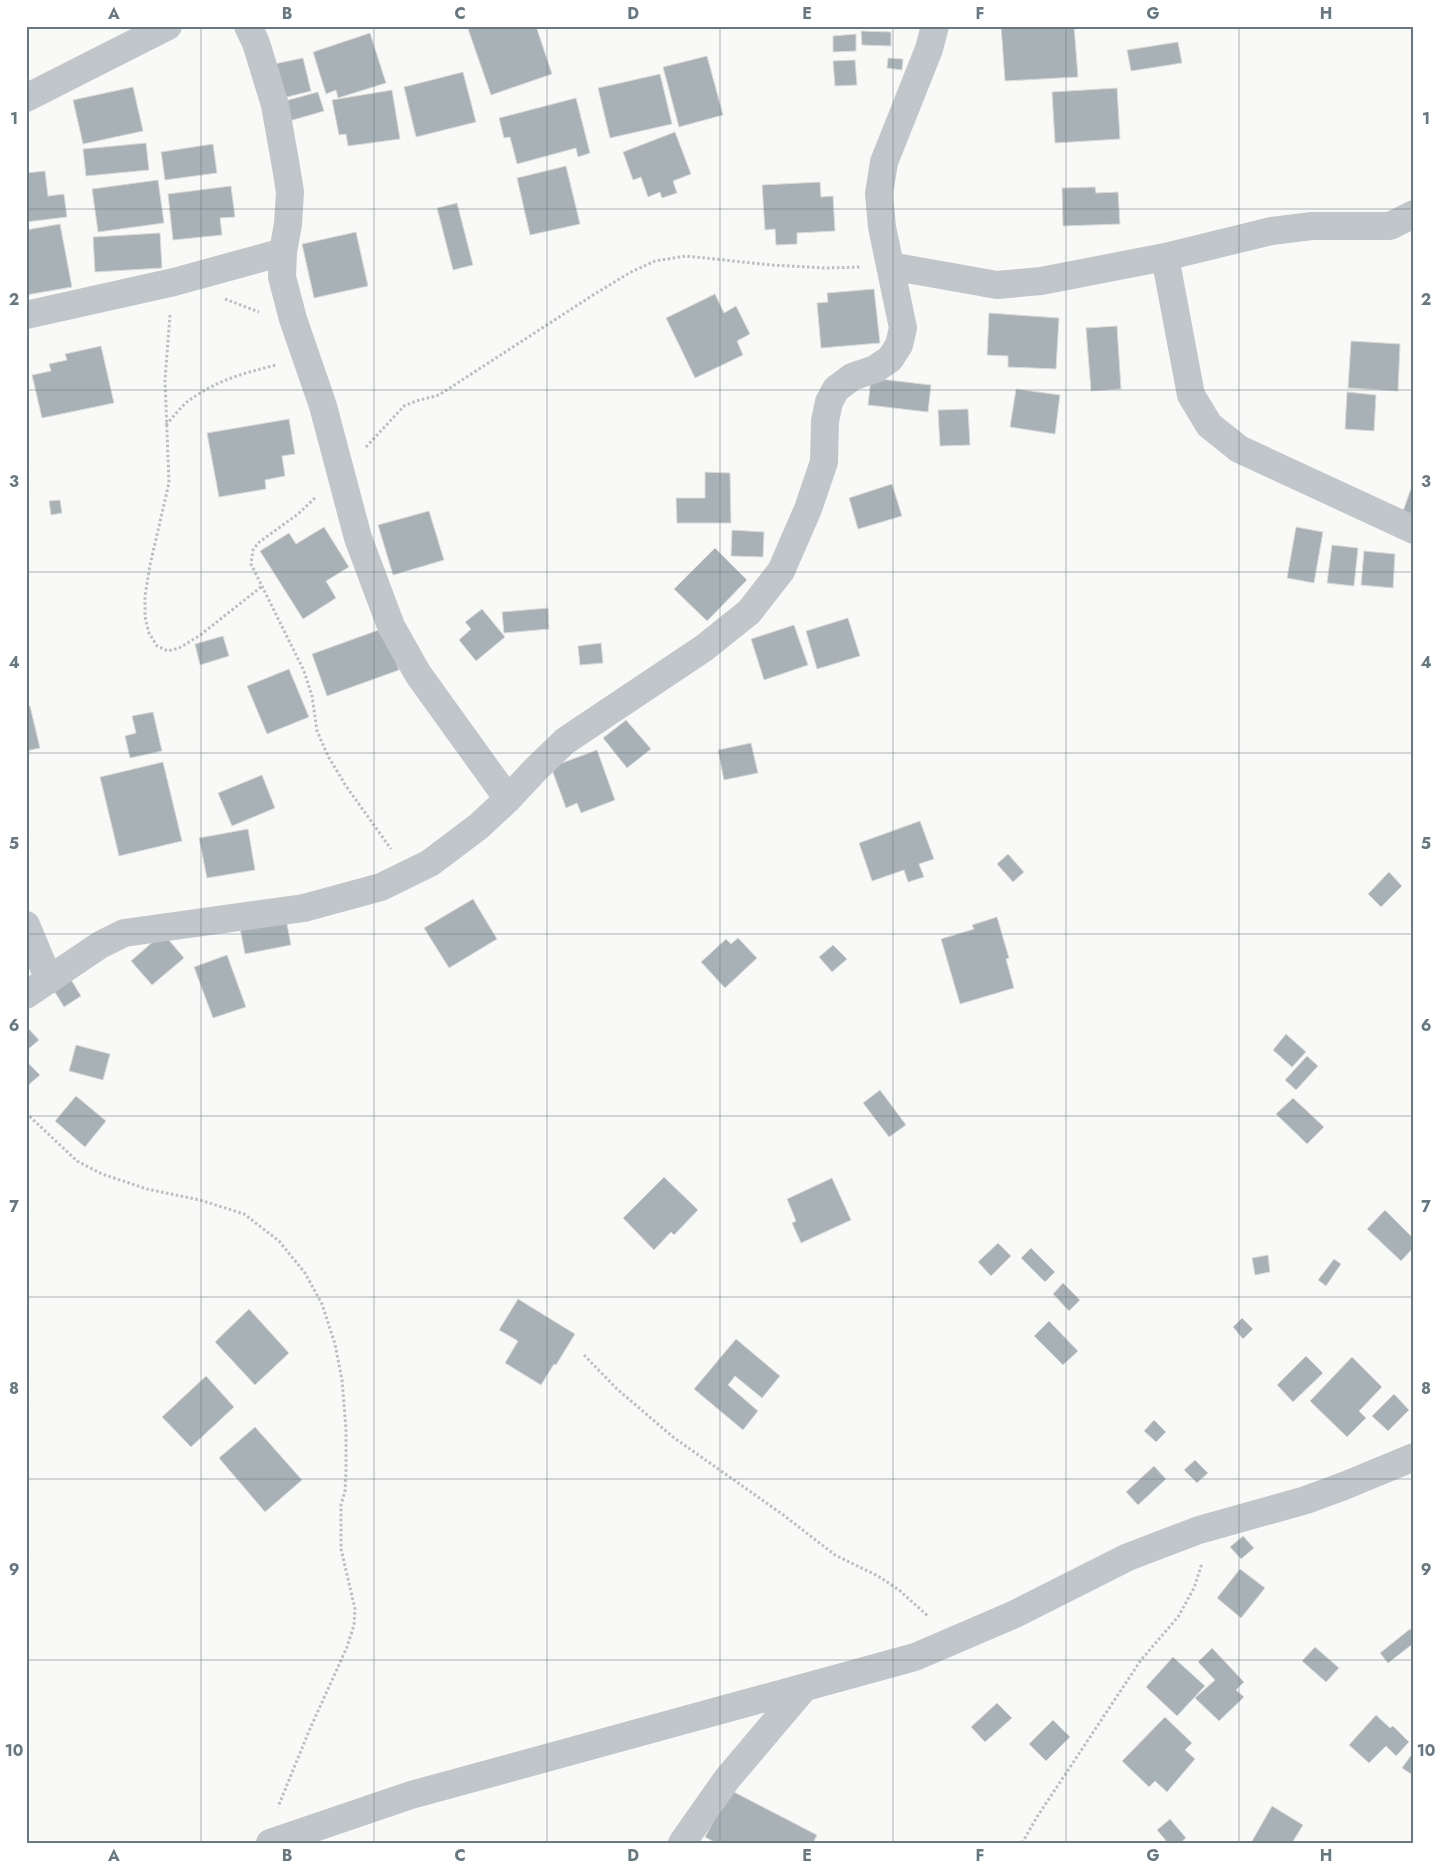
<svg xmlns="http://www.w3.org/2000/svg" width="1440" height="1869" font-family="Jost,sans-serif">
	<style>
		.building { fill: #a8b2b6; stroke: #dbdbd9 }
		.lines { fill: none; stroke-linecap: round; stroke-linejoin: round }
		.path { stroke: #bbbfc1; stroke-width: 3; stroke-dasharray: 2.5 2.5; stroke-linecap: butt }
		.minor { stroke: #c0c6c9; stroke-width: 28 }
		.grid { fill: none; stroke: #667881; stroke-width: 1; stroke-opacity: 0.55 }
		.neatline { fill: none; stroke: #667881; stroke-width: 2 }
		.grid-label { font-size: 16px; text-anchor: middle; font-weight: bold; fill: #667881 }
	</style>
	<rect width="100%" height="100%" fill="#f9f9f7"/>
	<path class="building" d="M467 26H536L552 74 491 95Z
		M1001 26H1074L1078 77 1005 81Z
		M861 31 891 32V46L862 45Z
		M370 33 386 83 338 98 336 90 326 94 313 52Z
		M856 34V51L833 52V36Z
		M1178 42 1182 63 1131 71 1127 50Z
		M707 56 723 115 679 127 663 67Z
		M303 58 311 91 283 98 274 64Z
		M888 58 903 59 902 70 887 68Z
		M855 60 857 85 835 86 833 61Z
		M463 72 476 122 416 137 404 87Z
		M660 74 672 124 610 138 598 88Z
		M133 87 143 131 83 144 73 100Z
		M1117 88 1120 139 1055 143 1052 92Z
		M392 90 400 139 348 146 346 134 339 135 332 100Z
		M318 92 324 111 286 122 281 102Z
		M576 98 590 153 578 157 576 148 517 164 510 137 504 138 499 118Z
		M675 132 691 174 673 181 677 193 662 198 660 192 648 197 641 177 633 180 623 152Z
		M146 143 149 170 86 176 83 149Z
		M213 144 217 173 165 180 161 152Z
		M566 166 580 224 530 235 517 178Z
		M45 171 48 196 64 194 67 217 26 222V173Z
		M158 180 164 223 98 232 92 189Z
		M820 182 821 197 833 196 835 231 797 233V244L776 245 775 229 765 230 762 185Z
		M231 186 235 217 220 218 222 235 173 240 168 194Z
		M1095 187 1096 193 1118 192 1120 224 1063 226 1062 188Z
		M457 203 473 265 453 270 437 208Z
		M60 224 72 287 26 295V230Z
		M356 232 368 286 314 298 302 244Z
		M160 233 162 268 95 272 93 237Z
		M874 289 880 343 821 348 817 303 828 302 827 293Z
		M715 294 724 313 736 306 750 334 737 341 743 355 695 378 666 318Z
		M989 313 1059 318 1056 369 1008 367V356L987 355Z
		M1117 326 1121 389 1091 391 1086 328Z
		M1351 341 1400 344 1398 391 1348 388Z
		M101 346 114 403 42 418 32 375 51 371 49 364 67 360 65 354Z
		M871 378 931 385 928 412 868 405Z
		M1016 389 1060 395 1055 434 1010 427Z
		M1347 392 1376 395 1374 431 1345 429Z
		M968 409 970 445 940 446 938 410Z
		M289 419 295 454 282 456 285 476 265 480 266 489 219 497 207 433Z
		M705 472 730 473 731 523H677L676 498H705Z
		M1414 480V519L1402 514Z
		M892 484 902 516 858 529 849 498Z
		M60 500 62 513 51 515 49 501Z
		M429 511 444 560 393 575 378 525Z
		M324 527 349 567 326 581 336 598 303 619 260 551 289 533 296 544Z
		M1296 527 1323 532 1314 583 1287 578Z
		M732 530 764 532 763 557 731 556Z
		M1332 545 1358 548 1354 586 1327 583Z
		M715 548 747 580 707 621 674 589Z
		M1364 551 1395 554 1393 588 1361 585Z
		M548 608 549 629 504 633 502 612Z
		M482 609 505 637 476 661 459 640 471 629 465 622Z
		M848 618 860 656 817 669 806 631Z
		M794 625 808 665 764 680 751 639Z
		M384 628 399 670 327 696 312 654Z
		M223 636 229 656 200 665 195 644Z
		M601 643 603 663 580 665 578 646Z
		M289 669 309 717 267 734 247 686Z
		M26 706H30L40 748 26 751Z
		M153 712 162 751 130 758 125 736 136 733 132 716Z
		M626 720 651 749 627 768 603 738Z
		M751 743 758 773 724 780 718 750Z
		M597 750 615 800 581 813 577 803 566 808 551 767Z
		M163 762 182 841 119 856 100 777Z
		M262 775 275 808 232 826 218 793Z
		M920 821 934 859 919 864 924 877 908 882 904 870 872 881 859 843Z
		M248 829 255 870 207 878 199 838Z
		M1008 854 1024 872 1013 882 997 864Z
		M1389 872 1402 886 1381 907 1368 894Z
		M473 899 497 939 449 968 424 928Z
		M997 917 1009 958 1006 959 1014 988 960 1004 941 939 974 929 972 925Z
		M286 919 291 945 245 954 240 928Z
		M163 933 184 958 152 985 131 961Z
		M738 938 757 958 725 988 701 962 726 939 731 944Z
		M833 945 847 959 832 972 819 957Z
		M227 955 246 1007 213 1018 194 967Z
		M70 978 81 996 64 1007 53 989Z
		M26 1026 39 1040 26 1051Z
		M1286 1034 1306 1052 1292 1067 1273 1050Z
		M76 1045 110 1054 103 1080 69 1071Z
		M1307 1056 1318 1066 1296 1090 1285 1080Z
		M26 1061 40 1075 26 1087Z
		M880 1090 906 1125 889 1137 863 1103Z
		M76 1096 106 1121 85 1147 55 1121Z
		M1293 1098 1324 1127 1307 1144 1276 1114Z
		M664 1177 698 1210 674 1235 671 1232 654 1250 623 1218Z
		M832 1178 851 1220 801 1243 792 1223 796 1221 787 1199Z
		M1385 1210 1414 1239V1247L1401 1261 1367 1229Z
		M998 1243 1011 1256 991 1276 978 1262Z
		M1031 1248 1055 1272 1045 1282 1021 1258Z
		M1268 1255 1270 1272 1255 1275 1252 1258Z
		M1334 1259 1341 1264 1326 1286 1318 1280Z
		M1063 1283 1080 1300 1069 1311 1053 1294Z
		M518 1299 575 1334 556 1365 554 1364 541 1385 505 1363 518 1341 499 1330Z
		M249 1309 289 1353 255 1385 215 1342Z
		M1242 1318 1253 1329 1243 1339 1233 1327Z
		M1049 1321 1078 1351 1063 1365 1034 1336Z
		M736 1339 780 1376 762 1398 735 1376 728 1385 758 1411 743 1430 694 1389Z
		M1306 1356 1323 1373 1293 1402 1277 1385Z
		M1352 1357 1382 1387 1359 1411 1366 1418 1347 1437 1310 1401Z
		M206 1376 234 1407 191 1447 162 1417Z
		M1394 1394 1409 1410 1388 1431 1372 1416Z
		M1154 1420 1166 1432 1156 1442 1144 1431Z
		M255 1427 302 1480 265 1512 219 1458Z
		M1195 1460 1208 1473 1197 1483 1184 1470Z
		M1154 1466 1166 1479 1138 1505 1126 1492Z
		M1243 1536 1254 1548 1241 1559 1230 1547Z
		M1240 1569 1265 1588 1241 1618 1217 1598Z
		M1410 1629 1414 1633V1643L1388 1663 1380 1653Z
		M1315 1647 1339 1668 1326 1682 1302 1661Z
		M1212 1648 1244 1682 1236 1690 1244 1697 1219 1721 1195 1698 1215 1680 1198 1662Z
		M1173 1657 1205 1686 1177 1716 1146 1687Z
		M997 1703 1012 1718 985 1742 971 1727Z
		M1376 1715 1390 1728 1393 1726 1409 1742 1396 1756 1386 1746 1369 1763 1349 1745Z
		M1165 1717 1192 1743 1185 1750 1195 1759 1167 1792 1155 1781 1149 1787 1122 1761Z
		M1053 1720 1070 1737 1046 1761 1029 1744Z
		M1414 1751V1776L1402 1768Z
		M730 1790 817 1835 813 1843H716L705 1837Z
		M1272 1806 1303 1825 1292 1843H1251Z
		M1170 1819 1186 1838 1180 1843H1168L1157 1830Z"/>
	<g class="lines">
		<path class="path" d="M225 299 259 312
			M170 315 165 380 169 483 150 565 145 596V617L149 633 157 646 168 651 179 648 199 636 261 587
			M166 425C173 417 180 408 187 402 214 381 244 373 276 365
			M366 447 404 406 416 401 439 395 593 295 631 272 655 261 686 256 771 265 826 268 860 267
			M315 498 298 514 258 543 253 550 251 564 304 671 312 696 317 731 328 756 346 786 391 849
			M26 1113 77 1161 102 1174 147 1189 200 1200 244 1214 279 1241 305 1273 322 1304 335 1344 342 1380 346 1429V1471L345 1491 341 1505V1549L355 1609 354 1625 347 1647 309 1731 278 1807
			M584 1355 617 1389 673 1437 782 1514 835 1555 878 1576 899 1590 929 1617
			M1022 1843 1037 1817 1141 1660 1178 1617 1194 1588 1202 1563"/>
		<path class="minor" d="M248 26 256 43 275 105 286 167 290 192 288 224 283 252 282 277 293 319 323 406 358 538 391 626 418 674 508 799
			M26 98 168 26
			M1165 257 1191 395 1209 425 1239 449 1414 530
			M890 266 997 285 1041 281 1165 257 1271 231 1312 226H1390L1414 214
			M26 315 174 282 283 252
			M26 925 49 980
			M26 995 100 945 124 933 304 908 381 887 430 863 479 826 508 799 536 769 565 741 704 648 749 612 781 571 808 509 824 462 825 421 829 402 836 389 852 377 875 369 890 359 899 345 903 328 882 227 879 194 884 162 929 49 935 26
			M270 1843 411 1795 915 1657 1015 1614 1128 1557 1199 1530 1306 1500 1344 1486 1414 1457
			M682 1843 727 1779 804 1688"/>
	</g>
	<path class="grid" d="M201 26V1843M374 26V1843M547 26V1843M720 26V1843M893 26V1843M1066 26V1843M1239 26V1843M26 209H1414M26 390H1414M26 572H1414M26 753H1414M26 934H1414M26 1116H1414M26 1297H1414M26 1479H1414M26 1660H1414"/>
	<rect width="1440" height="1869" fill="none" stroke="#ffffff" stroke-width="55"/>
	<rect x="28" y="28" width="1384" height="1814" class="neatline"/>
	<g class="grid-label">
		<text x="114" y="19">A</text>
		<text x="287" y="19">B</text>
		<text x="460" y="19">C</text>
		<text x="633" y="19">D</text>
		<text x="807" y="19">E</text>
		<text x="980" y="19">F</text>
		<text x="1153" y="19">G</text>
		<text x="1326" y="19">H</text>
		<text x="14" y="124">1</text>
		<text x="1426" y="124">1</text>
		<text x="14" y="305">2</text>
		<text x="1426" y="305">2</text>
		<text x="14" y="487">3</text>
		<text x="1426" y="487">3</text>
		<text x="14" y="668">4</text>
		<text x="1426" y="668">4</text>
		<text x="14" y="849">5</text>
		<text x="1426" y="849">5</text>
		<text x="14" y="1031">6</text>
		<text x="1426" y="1031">6</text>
		<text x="14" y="1212">7</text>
		<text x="1426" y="1212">7</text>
		<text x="14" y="1394">8</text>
		<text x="1426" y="1394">8</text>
		<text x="14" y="1575">9</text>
		<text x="1426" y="1575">9</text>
		<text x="14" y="1756">10</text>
		<text x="1426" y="1756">10</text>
		<text x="114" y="1861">A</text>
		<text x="287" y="1861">B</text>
		<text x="460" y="1861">C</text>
		<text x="633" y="1861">D</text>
		<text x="807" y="1861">E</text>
		<text x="980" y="1861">F</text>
		<text x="1153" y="1861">G</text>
		<text x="1326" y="1861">H</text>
	</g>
</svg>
